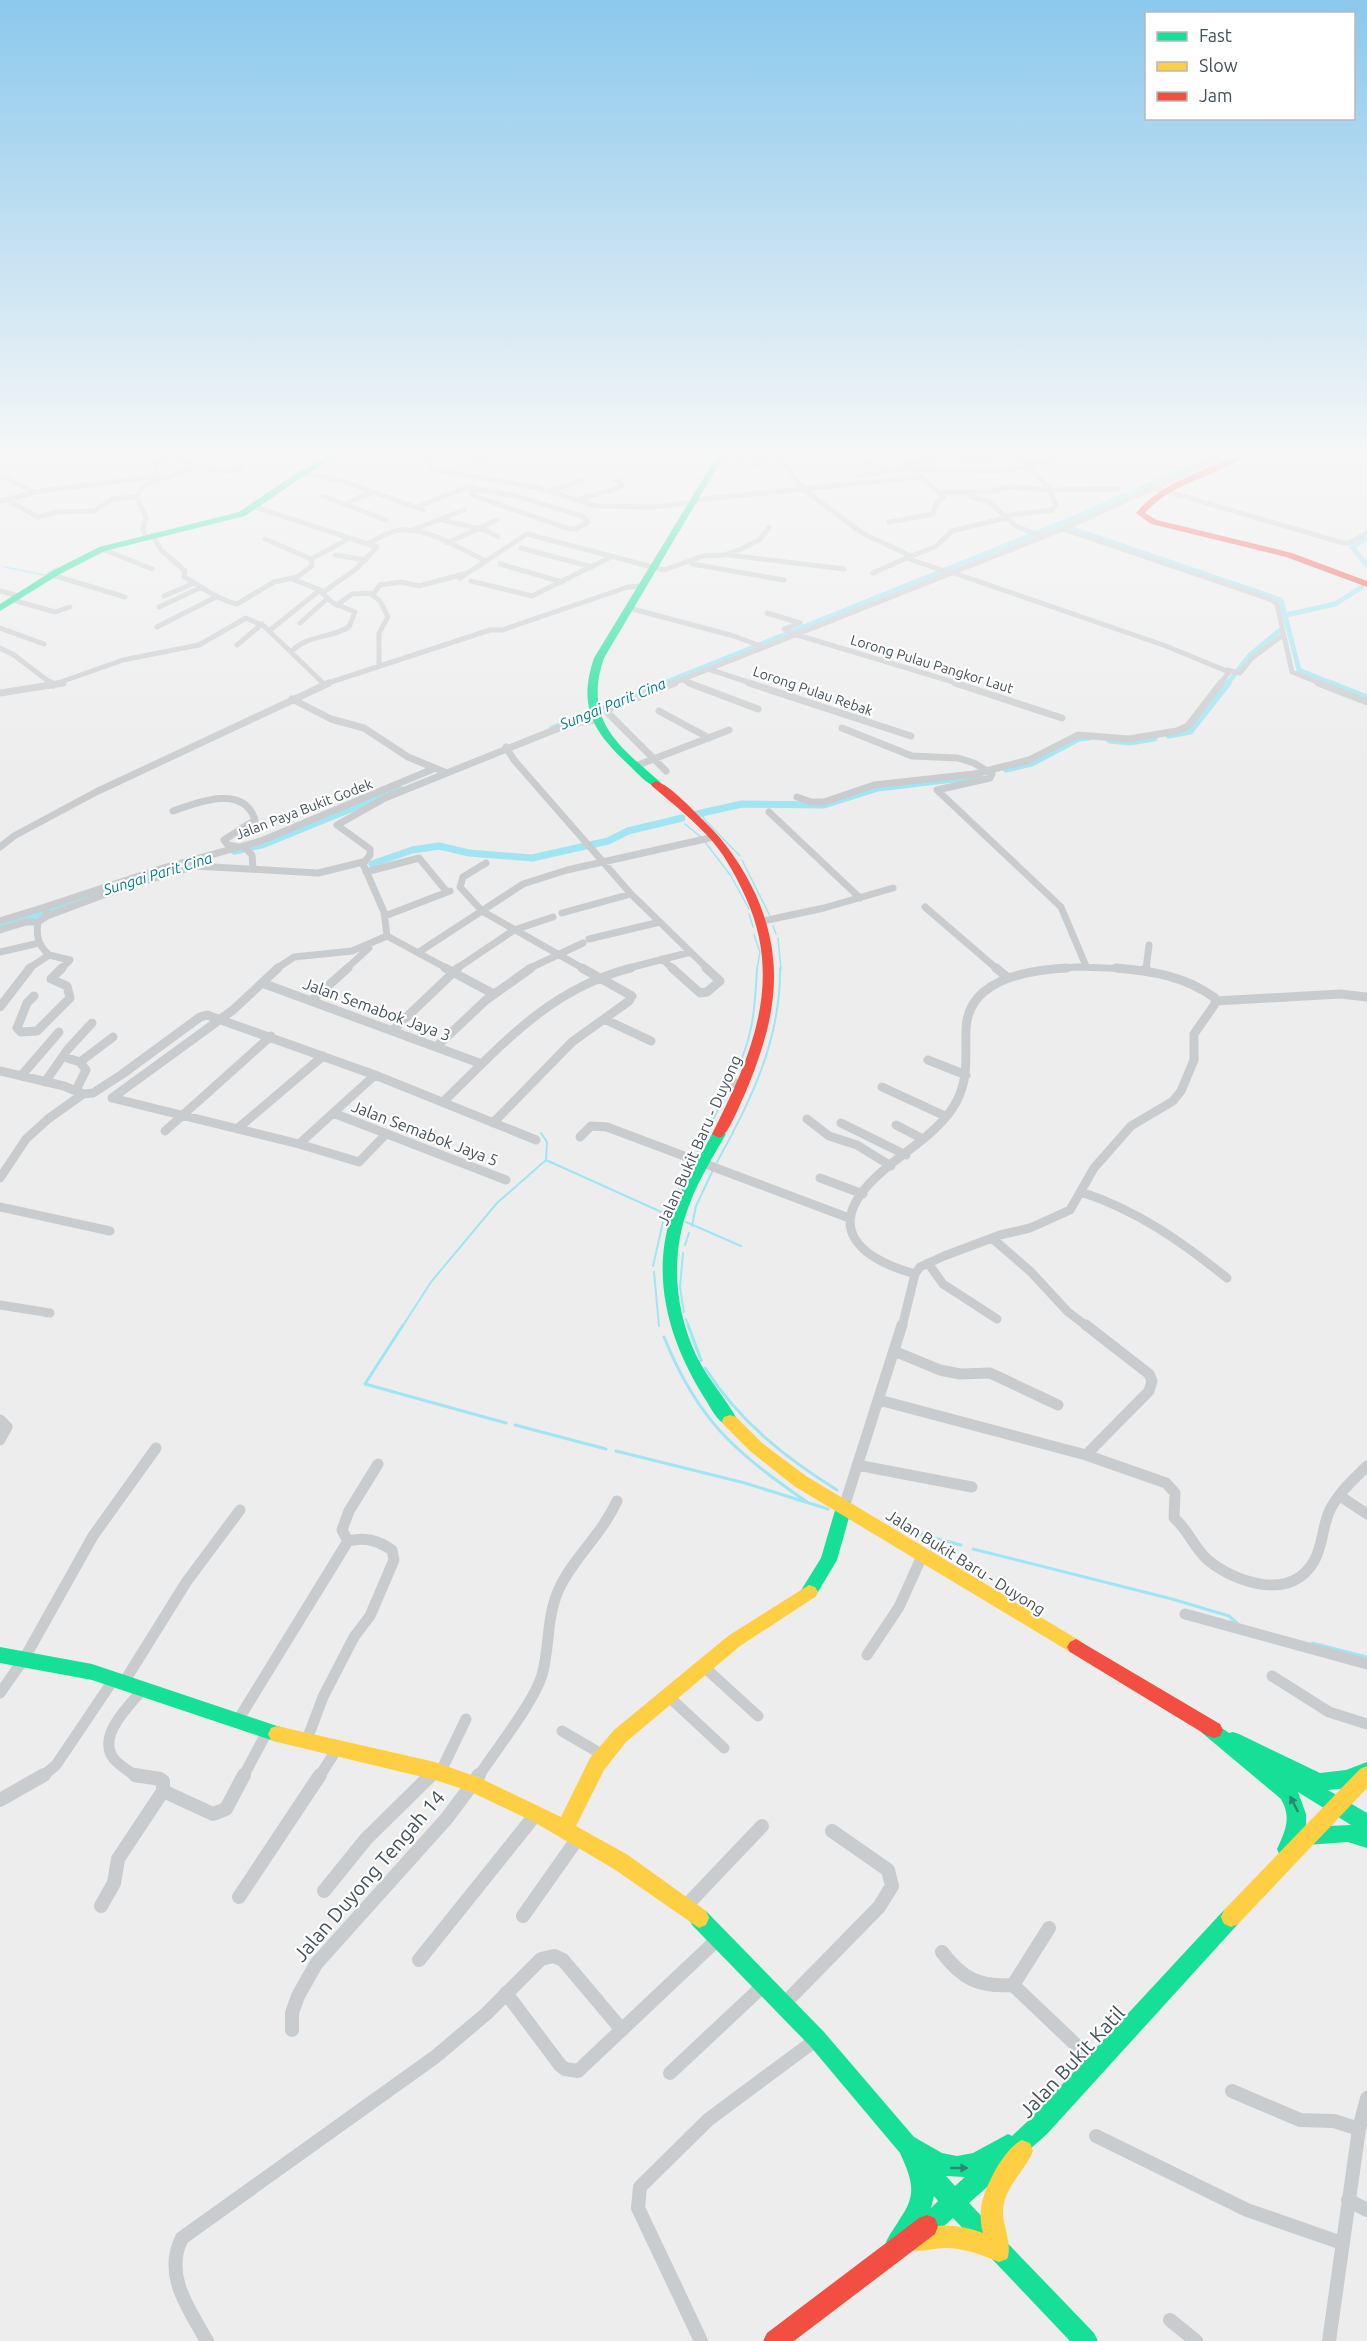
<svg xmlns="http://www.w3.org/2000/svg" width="1367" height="2341" font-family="Ubuntu,sans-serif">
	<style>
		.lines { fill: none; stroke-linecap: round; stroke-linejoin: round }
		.stream-far2 { stroke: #a0e5f1; stroke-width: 1.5 }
		.stream-far1 { stroke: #a0e5f1; stroke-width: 2 }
		.stream { stroke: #a0e5f1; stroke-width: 3 }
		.canal-far1 { stroke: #a0e5f1; stroke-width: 5 }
		.canal { stroke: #a0e5f1; stroke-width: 7 }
		.river { fill: #a0e5f1; fill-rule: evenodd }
		.street-far4 { stroke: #c9ccce; stroke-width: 5 }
		.street-far3 { stroke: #c9ccce; stroke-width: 7 }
		.street-far2 { stroke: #c9ccce; stroke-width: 9 }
		.street-far1 { stroke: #c9ccce; stroke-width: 11 }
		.street { stroke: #c9ccce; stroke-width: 14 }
		.fast { fill: #16e098; fill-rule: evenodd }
		.slow { fill: #ffcf43; fill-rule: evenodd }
		.jam { fill: #f24e42; fill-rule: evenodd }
		.oneway { fill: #338370 }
		.labels { text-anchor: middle; stroke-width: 4.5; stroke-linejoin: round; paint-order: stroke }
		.far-street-label { font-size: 14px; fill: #43515b; stroke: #fff }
		.far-water-label { font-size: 15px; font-style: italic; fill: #047d91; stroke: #fff }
		.street-label { font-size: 16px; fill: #43515b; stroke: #fff }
		.near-street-label { font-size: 20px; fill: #43515b; stroke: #fff }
	</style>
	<rect width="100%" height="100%" fill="#eeeded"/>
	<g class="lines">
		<path class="stream-far2" d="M4 567 45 575 57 567
			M702 813 704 819 740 856
			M685 824 701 837
			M705 842 731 876 749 909
			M742 860 770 916
			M749 914 753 927
			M773 926 776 934
			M754 935 760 952 757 969
			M778 938 781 969"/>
		<path class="stream-far1" d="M733 1078C753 1039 755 1010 757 968
			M541 1133 547 1142 546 1160
			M696 1155 731 1083
			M717 1162C751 1101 781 1039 780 968
			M662 1212 672 1202 692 1162
			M686 1222 741 1246
			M692 1226 696 1206 713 1170
			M685 1245 689 1233
			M683 1253 680 1287 684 1312
			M653 1266 665 1213
			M654 1272 659 1326
			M686 1319 689 1327
			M402 1327 431 1282 497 1203 546 1160 668 1215"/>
		<path class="stream" d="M403 1325 365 1384 506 1423
			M688 1325 701 1360
			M664 1337C698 1421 735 1452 807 1502
			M705 1368C739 1421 784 1457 837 1490
			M515 1425 606 1449
			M616 1451 745 1483 828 1509
			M909 1531 961 1545
			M973 1549 1172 1599 1229 1616 1237 1623
			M1312 1643 1367 1657"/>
		<path class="canal-far1" d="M1073 529 1281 600 1299 670 1333 684
			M1367 538 1352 547 1367 565
			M1286 615 1335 604 1362 587
			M1227 684 1250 655 1279 631"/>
		<path class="canal" d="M1329 683 1367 698
			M1169 735 1190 731 1228 683
			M1110 740 1130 742 1154 738
			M1006 769 1032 763 1079 738 1089 737
			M697 814 742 804 824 805 878 788 979 776
			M372 864 412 850 439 846 469 853 532 858 608 841 628 831 682 818"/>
		<path class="river" d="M1208 456H1220L1074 522 557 729 548 727 1068 518Z
			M400 786 404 787V791L264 848 234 855 228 851 230 848 256 842Z
			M122 881 128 885 126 888 0 931V923Z"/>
		<path class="street-far4" d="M428 456 429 466 434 470 535 487 596 506 654 507 694 502
			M456 456 485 461 505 456
			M778 456 803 489 921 477
			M860 456 862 460 890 471 911 468
			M899 456 941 495
			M720 459 780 460
			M1025 463 1098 456
			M906 464 946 457 977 461 1008 456
			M737 467 760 466
			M912 469 995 471 1029 467
			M302 473 343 481 423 510
			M0 476 35 492
			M159 476 153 463 172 458 206 468 229 471 240 469 253 456
			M858 476 890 471
			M467 488 513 495 582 516 588 522 576 529 566 528 472 495 471 492 476 490
			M1158 489 1343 543H1349L1367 533
			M549 491 583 480
			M938 493 988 492 1008 487 1050 490 1118 489
			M323 496 386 520
			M970 497 988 501 1016 526 1042 537
			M7 500 38 517 58 512 94 511 113 499 136 497
			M575 500 619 488 622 485 616 480
			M696 500 803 489 862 533 911 556 873 573
			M0 501 41 491 159 476 167 478 198 466
			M344 504 372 493
			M255 507 377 547 356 569 322 593 333 603 355 612 349 627C329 639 308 634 291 652
			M416 507 471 486
			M1005 516 1052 510 1056 505 1048 487 1018 456
			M442 520 485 530 498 537
			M889 522 933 514 936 504 944 497
			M1063 529 1272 600 1277 604 1292 672 1322 684
			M410 531 464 510
			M152 535 161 550 185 571 184 577C203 587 217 600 237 604L274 582 297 577 312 566 311 559 265 539
			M146 537 143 529 146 517 136 497 144 485 159 481
			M369 543C379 538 389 531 400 530 429 528 461 549 486 561
			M447 543 497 520
			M521 548 592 567
			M102 549 152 569
			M335 555 366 560
			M729 555 844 569
			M911 556 935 547 952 531 1006 518
			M311 559 350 538
			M909 559 950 573
			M500 564 562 582
			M692 564 784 580
			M951 572 1166 646 1229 672 1220 684
			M52 575 125 597
			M460 578 527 534 664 570 703 556 724 555 741 549 759 540 769 528
			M292 579 323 591
			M471 581 532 596 611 557
			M0 591 19 596
			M371 594 380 601 388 617 379 633V666
			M164 596 192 584
			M13 600 55 612 70 607
			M337 605 352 594 374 593 380 585 401 582 419 586 464 574
			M159 607 202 587
			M629 608 734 636 763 647
			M767 613 800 623 784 629 794 634 960 684
			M300 623 327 599
			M157 627 216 597
			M0 628 44 644
			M269 631 320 590
			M237 645 262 624
			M0 648 14 655 52 684
			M708 669 754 684
			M1227 670 1240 673 1252 658 1283 635
			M682 680 693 684
			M55 684 123 660 199 645 246 618 264 626 324 684
			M325 684 490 630H502L628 587 643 586
			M671 684 1063 529 1224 456"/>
		<path class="street-far3" d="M51 683 53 685
			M689 683 758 709
			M749 683 911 736
			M955 683 1062 718
			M1318 683 1367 702
			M0 693 63 683
			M292 699 331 719 364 728 408 757 447 773 569 724 597 720
			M659 711 709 738
			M842 728 912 756 958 758 974 763 992 774 990 778 937 790 1061 907 1086 966
			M506 747 514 760 631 894 708 969
			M638 765 729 730
			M666 771 607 712 608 709 675 683
			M797 797 811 802H824L874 785 974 774 1029 760 1078 735 1129 739 1177 731 1188 726 1221 683
			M173 811C198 802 244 784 255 820L224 840 228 845 238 847
			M769 812 860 898
			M244 846 252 855 253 867
			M0 847 14 836 96 792 329 683
			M486 863 463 877 460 887 482 911 584 969
			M366 872 419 858 447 892
			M925 907 997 969
			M562 913 631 894
			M47 916 125 887 196 866 318 873 363 862
			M385 916 450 891
			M0 921 45 907
			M763 921 824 908 893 888
			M0 930 26 922H38
			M387 936 448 969
			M589 939 660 922
			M0 952 39 943
			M419 952 523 884 567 870 714 837
			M49 955 70 960 61 969
			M662 959 673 969
			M28 969 49 955C38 945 36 936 38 922L47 916 45 907 163 868 261 841 433 769
			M276 969 294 957 352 951 387 936 384 912 363 864 370 855V849L337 825 385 798 447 773
			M346 969 369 948
			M456 969 514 930 553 917
			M528 969 583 943
			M625 969 691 952
			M1048 969 1078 967 1132 969
			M1146 969 1149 945"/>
		<path class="street-far2" d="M445 968 492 993
			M672 968 700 993 707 992 720 981 706 968
			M996 968 1008 978
			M1146 971V968
			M262 983 482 1064
			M34 996 27 1003 17 1028 21 1032 37 1031 70 998 67 986 51 979 62 968
			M311 1001 348 968
			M1216 1001 1340 994 1367 997
			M0 1007 30 968
			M604 1019 651 1041
			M392 1031 458 968
			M436 1047 486 1000 531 968
			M64 1057 80 1062 113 1037
			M928 1060 966 1075
			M0 1071 64 1086 83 1094
			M21 1076 59 1032
			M726 1079 742 1086
			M45 1082 68 1049 92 1023
			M882 1087 945 1116
			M76 1090 86 1070 80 1062
			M112 1098 233 1010 278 968
			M112 1098 299 1144 359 1162 386 1134
			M443 1102C502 1045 549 989 631 968
			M333 1113 506 1180
			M807 1119 829 1136 857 1145 891 1166
			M493 1123 572 1042 629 1001 632 996 582 968
			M841 1123 906 1155
			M896 1125 923 1139
			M237 1129 323 1056
			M165 1131 271 1036
			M580 1137 591 1126 607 1127 849 1218
			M299 1144 375 1075
			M0 1178 26 1139 48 1119 83 1094 93 1093 121 1075 200 1017 207 1015 375 1075 536 1140
			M820 1178 863 1194
			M1081 1192C1137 1210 1182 1242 1227 1278
			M0 1207 110 1231
			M992 1238 1031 1272 1068 1312 1088 1327
			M928 1263 943 1284 997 1319
			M915 1274C862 1259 823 1229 874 1179 899 1154 932 1138 952 1109 970 1082 965 1060 966 1030 967 979 1028 970 1067 968
			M915 1274 920 1267 944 1256 1000 1235 1030 1228 1070 1210 1094 1168 1131 1126 1173 1101 1181 1091 1194 1060V1034L1215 1004V998C1185 976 1152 971 1116 968
			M0 1305 50 1313
			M902 1327 915 1274"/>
		<path class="street-far1" d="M1086 1325 1149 1374 1152 1381 1149 1391 1086 1455
			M894 1351 940 1370 960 1374 990 1373 1058 1405
			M879 1400 1086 1455 1166 1483 1175 1493 1174 1518C1189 1530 1194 1549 1209 1561 1238 1584 1292 1601 1314 1561 1323 1546 1322 1528 1329 1512 1337 1494 1353 1480 1367 1466
			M0 1420 7 1427 0 1440
			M857 1465 972 1487
			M1340 1496 1367 1514
			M844 1507 902 1325
			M1185 1614 1367 1664
			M867 1655 899 1607 923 1554
			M703 1666 758 1716
			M1272 1676 1329 1712 1367 1724
			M124 1682 187 1581 240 1510
			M0 1693 24 1659 93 1536 156 1448
			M667 1695 724 1748
			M238 1720 348 1541 342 1530 349 1511 378 1464
			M562 1731 603 1755
			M306 1742 323 1697 354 1637 370 1616 394 1560 392 1550C377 1540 365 1537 348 1541
			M440 1773 466 1719
			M42 1777 56 1765 114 1679
			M137 1777C129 1771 120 1766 114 1759 96 1736 129 1706 143 1689
			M140 1777H155
			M243 1777 268 1730
			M319 1777 337 1749
			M429 1777 435 1771
			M478 1777C495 1751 534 1702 542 1675 550 1647 546 1617 559 1589 573 1558 601 1536 617 1501"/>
		<path class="street" d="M163 1791 213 1814 226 1809 244 1775
			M0 1800 44 1775
			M324 1891 366 1839 431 1775
			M239 1897 320 1775
			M101 1906 114 1883 118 1859 163 1791V1781L160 1779 135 1775
			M686 1906 762 1826
			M523 1916 578 1838
			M1049 1928 1013 1985 1095 2063
			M942 1952C962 1979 979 1987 1013 1985
			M419 1960 536 1814
			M506 1993 560 2065 565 2069 578 2071 720 1937
			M784 2004 879 1907 892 1886 888 1870 832 1831
			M292 2030V2013L298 1996 316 1964 447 1818 479 1775
			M670 2073 765 1984
			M1232 2091 1300 2120 1334 2121 1359 2129
			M1096 2136 1247 2210 1342 2243
			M1348 2200 1367 2210
			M1170 2320 1196 2341
			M207 2341C189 2309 163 2275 182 2238L435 2057 486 2014 541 1959 554 1956 563 1960 622 2030
			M701 2341 638 2208 640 2187 709 2119 817 2039
			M1329 2341 1359 2129 1367 2098"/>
		<path class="fast" d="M328 456H337L301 478 245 516 105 551 60 574 0 611V604L54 570 99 547 239 512 295 474Z
			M717 456H724L604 658C583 720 617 744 660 782L661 784 656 787C647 784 638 774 631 767 594 733 577 708 594 658Z
			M719 1130 726 1134C713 1157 699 1179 690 1203 670 1252 674 1308 696 1355 708 1380 726 1398 738 1421L736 1425C722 1430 713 1412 707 1402 671 1346 650 1281 671 1216 681 1187 698 1161 712 1134Z
			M844 1500 850 1502 852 1507 837 1560 815 1597 809 1599 803 1597 800 1592 821 1558 836 1507 838 1502Z
			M0 1647 92 1664 277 1726 283 1728 286 1734 283 1740 277 1742 92 1680 0 1663Z
			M1207 1718 1229 1733 1233 1732 1239 1734 1320 1773 1346 1770 1367 1762V1779L1348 1788 1328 1790 1367 1813V1848L1348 1842 1307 1845 1300 1843 1294 1856 1287 1858 1280 1856 1277 1849C1285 1831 1292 1818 1281 1799L1201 1732 1198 1726 1201 1720ZM1298 1792 1351 1825 1306 1827V1814Z
			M1231 1907 1238 1910 1241 1917 1238 1924 1047 2134 969 2203 1094 2333 1098 2341H1070L953 2218 935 2234 927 2237 918 2232 905 2250 897 2253 889 2250 886 2242C890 2233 896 2226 901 2217 918 2193 911 2178 900 2153L810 2046 692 1925 689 1918 692 1911 699 1908 706 1911 824 2032 914 2137 942 2153 957 2156 973 2153 1008 2134 1012 2136 1031 2118 1224 1910ZM946 2176 965 2177 955 2186ZM934 2196 938 2201 931 2208Z"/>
		<path class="slow" d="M730 1415 736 1417 762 1443 806 1476 1082 1642 1085 1647 1082 1652 1076 1655 1070 1652 794 1486 750 1451 724 1425 722 1421 724 1417Z
			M809 1585 815 1587 818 1592 815 1597 740 1646 626 1742 604 1770 576 1826 628 1855 706 1911 709 1918 706 1925 699 1928 614 1869 534 1822 469 1791 435 1780 277 1742 271 1740 268 1734 271 1728 277 1726 435 1762 480 1778 561 1817 590 1758 614 1730 728 1636Z
			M1367 1766V1788L1238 1924 1231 1927 1224 1924 1221 1917 1224 1910 1360 1769Z
			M1022 2140 1030 2143 1033 2151C1025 2171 1005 2186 1003 2209 1002 2226 1013 2244 1007 2259L999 2262C982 2255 967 2249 948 2248 934 2247 919 2254 906 2249L903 2241 906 2233C931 2223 958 2223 983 2233 981 2225 980 2217 981 2209 983 2189 1004 2148 1022 2140Z"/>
		<path class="jam" d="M1236 456H1246C1213 478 1172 482 1145 513L1157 520 1292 553 1367 581V587L1286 557 1151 524 1136 513C1161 483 1201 472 1236 456Z
			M656 781C671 786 693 810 705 822 726 842 742 866 755 893 788 966 774 1025 744 1096 739 1106 728 1136 719 1138L712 1134C751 1057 784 982 746 898 737 878 727 859 713 842 695 821 673 804 652 786L651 784Z
			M1076 1639 1220 1724 1223 1730 1220 1736 1214 1738 1208 1736 1070 1652 1067 1647 1070 1642Z
			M927 2215 935 2218 938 2226 935 2234 794 2341H763L767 2333 919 2218Z"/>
	</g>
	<defs><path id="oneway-solid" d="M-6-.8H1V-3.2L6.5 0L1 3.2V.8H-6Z" transform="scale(1.5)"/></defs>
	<g class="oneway">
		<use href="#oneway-solid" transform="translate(1294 1804) rotate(-117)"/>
		<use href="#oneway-solid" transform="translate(959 2168)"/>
	</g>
	<linearGradient id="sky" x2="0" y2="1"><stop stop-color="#8bc8ec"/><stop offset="0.58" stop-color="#f7f7f7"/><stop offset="1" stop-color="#f7f7f7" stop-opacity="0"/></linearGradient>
	<rect width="1367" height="784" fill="url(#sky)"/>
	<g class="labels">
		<g class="far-street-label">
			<text transform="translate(932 664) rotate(17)" y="5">Lorong Pulau Pangkor Laut</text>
			<text transform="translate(813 691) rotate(19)" y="5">Lorong Pulau Rebak</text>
			<text transform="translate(304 809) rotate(-21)" y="5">Jalan Paya Bukit Godek</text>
		</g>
		<g class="far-water-label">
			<text transform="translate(613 704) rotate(-22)" y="5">Sungai Parit Cina</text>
			<text transform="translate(158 874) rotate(-17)" y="5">Sungai Parit Cina</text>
		</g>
		<g class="street-label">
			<text transform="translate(377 1009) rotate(20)" y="6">Jalan Semabok Jaya 3</text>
			<text transform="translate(425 1133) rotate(21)" y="6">Jalan Semabok Jaya 5</text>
			<text transform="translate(699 1140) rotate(-66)" y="6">Jalan Bukit Baru - Duyong</text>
			<text transform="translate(966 1562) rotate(32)" y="6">Jalan Bukit Baru - Duyong</text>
		</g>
		<g class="near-street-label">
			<text transform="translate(369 1876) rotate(-49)" y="7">Jalan Duyong Tengah 14</text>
			<text transform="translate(1072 2062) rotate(-47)" y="7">Jalan Bukit Katil</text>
		</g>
	</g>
	<rect x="1145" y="12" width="210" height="108" fill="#ffffff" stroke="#b4b9bd" stroke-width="1.5"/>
	<rect x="1157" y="32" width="30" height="9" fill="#16e098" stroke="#b4b9bd" stroke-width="1.5"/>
	<text x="1199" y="42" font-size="18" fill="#43515b">Fast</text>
	<rect x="1157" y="62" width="30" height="9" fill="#ffcf43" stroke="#b4b9bd" stroke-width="1.5"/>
	<text x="1199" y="72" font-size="18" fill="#43515b">Slow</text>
	<rect x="1157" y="92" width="30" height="9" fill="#f24e42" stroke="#b4b9bd" stroke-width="1.5"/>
	<text x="1199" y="102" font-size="18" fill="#43515b">Jam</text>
</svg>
